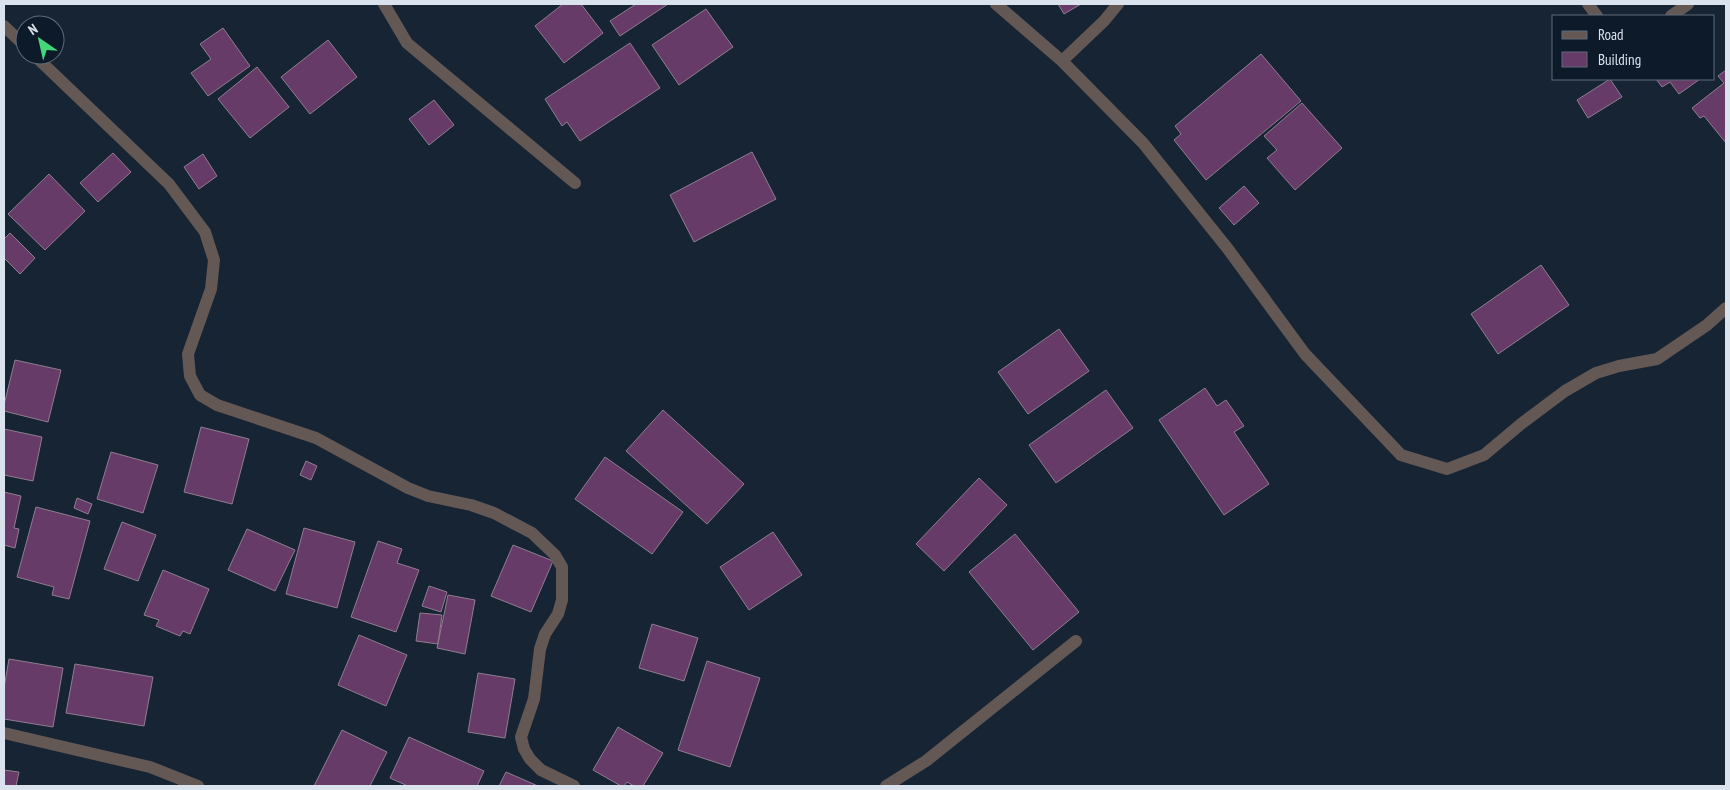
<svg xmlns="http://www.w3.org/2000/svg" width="1730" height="790" font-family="'PT Sans Narrow',sans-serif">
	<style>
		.building { fill: #663b67; stroke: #907d90 }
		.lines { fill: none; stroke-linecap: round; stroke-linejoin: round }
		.minor { stroke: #645855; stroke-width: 12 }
	</style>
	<rect width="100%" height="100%" fill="#162434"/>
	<path class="building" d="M563 4H581L603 33 564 63 535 26Z
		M636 4H668L620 36 610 21Z
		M1058 4H1081L1064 14Z
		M706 9 733 47 679 85 652 45Z
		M223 28 250 66 208 96 191 73 211 59 200 44Z
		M328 40 357 77 310 114 281 77Z
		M630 43 660 88 580 141 567 122 562 126 545 99Z
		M1261 54 1301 101 1206 180 1174 140 1181 134 1175 126Z
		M257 67 289 107 250 138 218 99Z
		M1726 70V143L1704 116 1700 118 1692 108 1724 83 1718 76Z
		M1610 79 1622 97 1588 118 1577 100Z
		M1656 79H1700L1679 94 1670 82 1662 87Z
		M434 100 454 125 429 145 409 119Z
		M1302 103 1342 148 1295 190 1267 158 1277 150 1264 136Z
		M752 152 776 199 694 242 670 195Z
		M113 153 131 172 98 202 80 183Z
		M203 154 217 176 199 189 184 167Z
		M49 174 85 211 45 250 8 214Z
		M1244 186 1259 203 1234 225 1219 208Z
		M10 233 35 258 20 274 4 258V239Z
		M1541 265 1569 305 1498 354 1471 314Z
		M1059 329 1089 371 1028 414 998 372Z
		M15 360 61 370 48 422 4 411V405Z
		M1205 388 1217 406 1226 400 1244 426 1234 432 1269 484 1224 515 1159 420Z
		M1106 390 1133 428 1056 483 1029 445Z
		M663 410 744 484 707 524 626 451Z
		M201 427 249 439 232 504 184 492Z
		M4 429 42 437 33 481 4 475Z
		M111 452 158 465 143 513 97 499Z
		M605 457 683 512 652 554 575 499Z
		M306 461 317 466 311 480 300 475Z
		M979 478 1007 505 944 571 916 544Z
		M4 492 21 496 14 528 19 529 15 548 4 545Z
		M77 498 92 504 88 514 74 508Z
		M36 507 90 521 69 599 52 595 54 587 17 577Z
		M122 522 156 535 138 581 104 569Z
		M304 528 355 542 337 608 286 594Z
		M247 529 295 550 275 591 228 570Z
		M773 532 802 575 749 610 720 567Z
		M1015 534 1079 612 1033 650 969 572Z
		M378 541 402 549 397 563 419 570 396 632 351 617Z
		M513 545 553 561 531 612 491 596Z
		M163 570 209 589 190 634 183 631 180 636 156 626 159 620 144 615Z
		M429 586 447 592 441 612 422 606Z
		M448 595 475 600 465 654 437 648Z
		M420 613 442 615 438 644 416 641Z
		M652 624 698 638 684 681 639 668Z
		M359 635 407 655 386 706 338 685Z
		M9 659 63 668 53 727 4 719V688Z
		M707 661 760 678 730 767 678 750Z
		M75 664 153 677 144 726 66 713Z
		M478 673 515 679 505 738 468 732Z
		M618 727 663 753 643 786H634L627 782 624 786H621L593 770Z
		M342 730 387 752 370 786H314Z
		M409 737 484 771 477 786H408L390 778Z
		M4 770 19 772 16 786H4Z
		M506 772 538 786H499Z"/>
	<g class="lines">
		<path class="minor" d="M384 4 407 43 575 183
			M996 4 1062 61 1143 143 1228 249 1305 354 1401 455 1447 469 1484 455 1521 424 1565 391 1596 373 1619 366 1657 359 1707 325 1726 308
			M1588 4 1597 16
			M1671 16 1688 4
			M4 26 25 46
			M34 55 169 184 205 232 214 260 211 289 188 354 190 376 200 395 217 405 316 438 408 488 428 496 471 505 494 513 532 533 555 555 562 567V600L558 614 545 634 540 649 534 699 521 737 524 749 530 759 541 770 574 786
			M1062 61 1104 21 1118 4
			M4 733 150 767 198 786
			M886 786 926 761 1076 641"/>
	</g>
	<rect width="1730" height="790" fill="none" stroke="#d9e2ed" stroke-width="10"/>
	<rect x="1552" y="15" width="162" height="65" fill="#0d1a2a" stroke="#5f6a78"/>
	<rect x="1562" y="31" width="25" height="8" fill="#645855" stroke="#5f6a78"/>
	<text x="1598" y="40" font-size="15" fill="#d9e2ed">Road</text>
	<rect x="1562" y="52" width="25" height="15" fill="#663b67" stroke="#5f6a78"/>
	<text x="1598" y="65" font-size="15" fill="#d9e2ed">Building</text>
	<g transform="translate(40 40) rotate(326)"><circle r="24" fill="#0d1a2a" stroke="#5f6a78"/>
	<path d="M0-4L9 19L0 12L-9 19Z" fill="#44d77a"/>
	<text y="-8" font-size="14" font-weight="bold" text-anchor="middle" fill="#d9e2ed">N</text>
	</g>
</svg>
